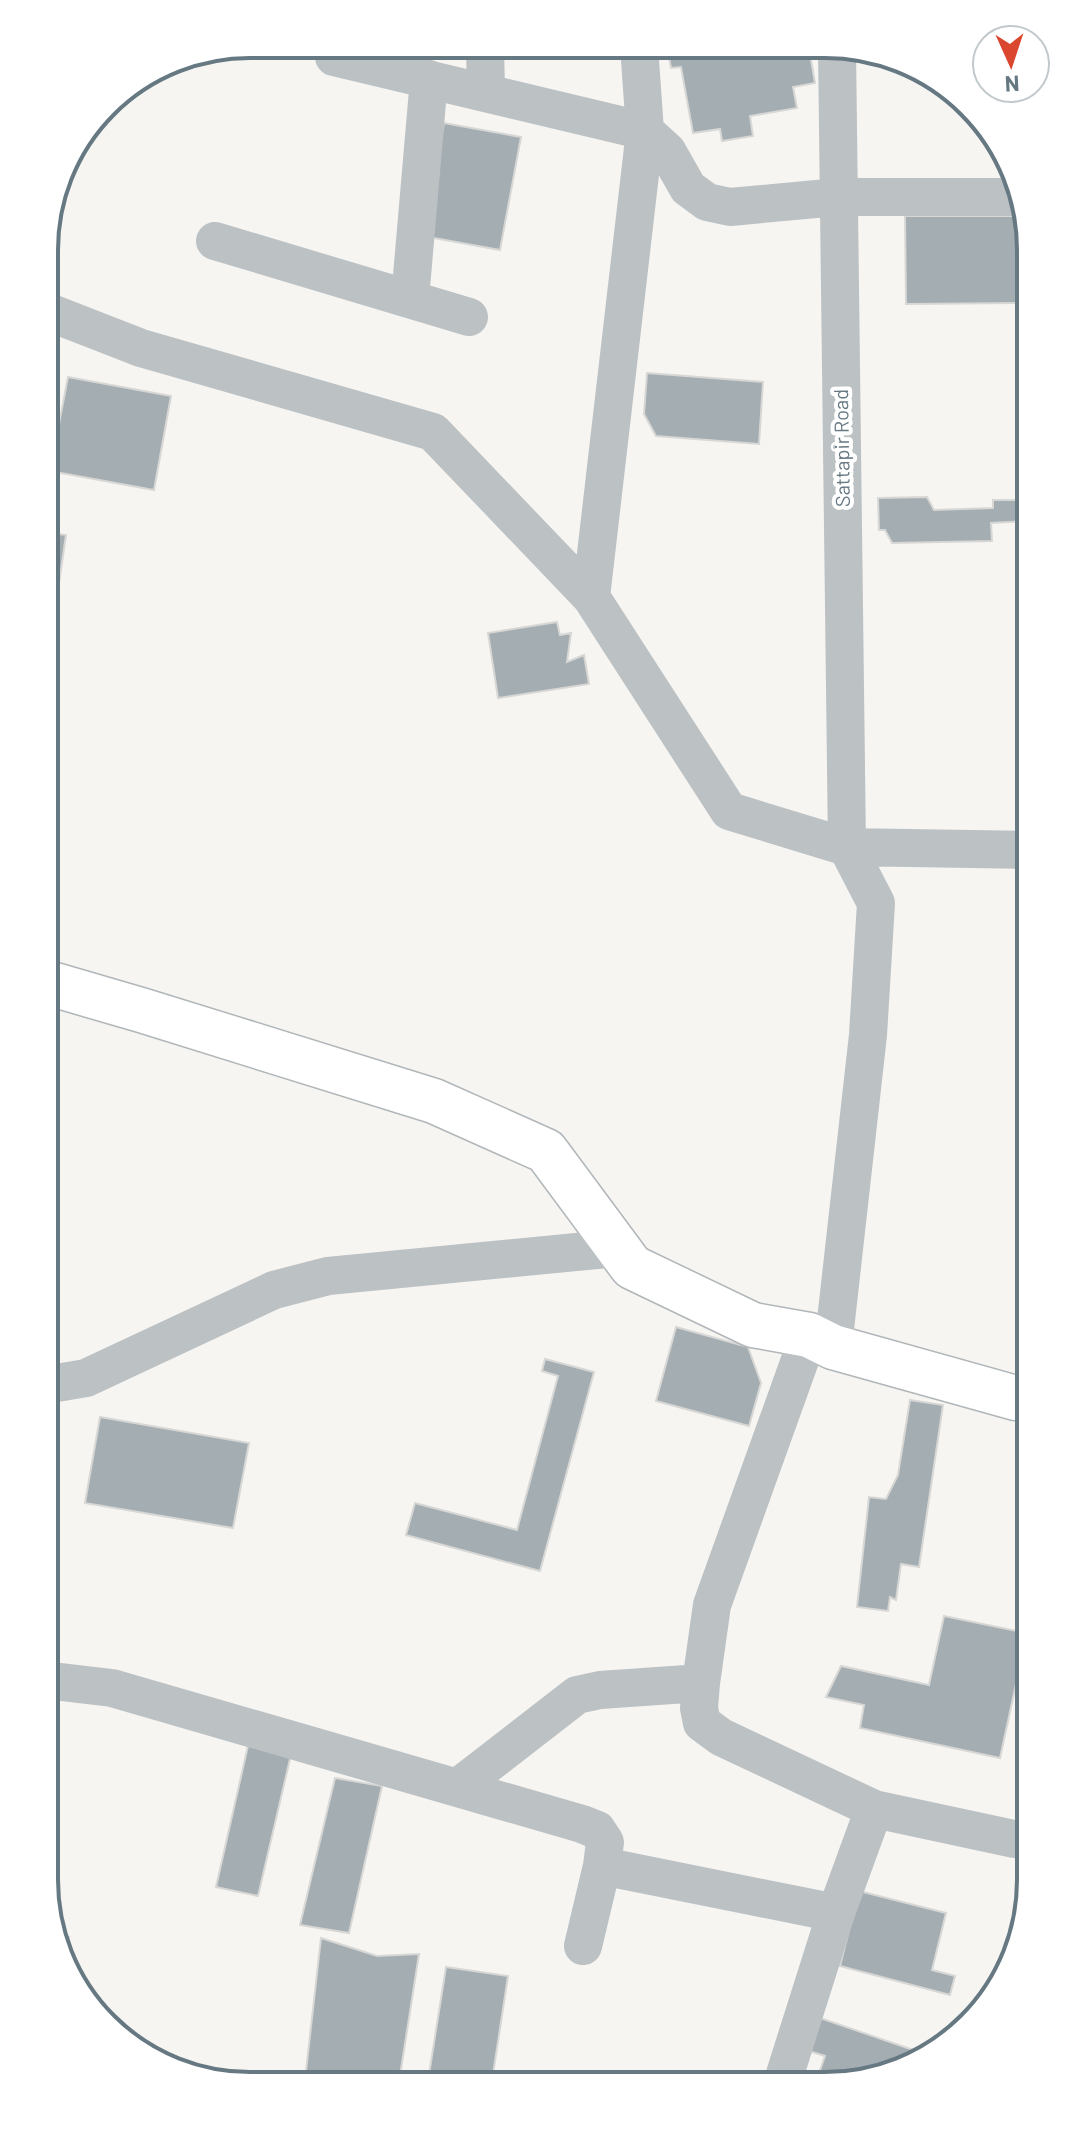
<svg xmlns="http://www.w3.org/2000/svg" width="1075" height="2130" font-family="Barlow,sans-serif">
	<style>
		.building { fill: #a4adb2; stroke: #d7d7d5; stroke-width: 2 }
		.lines { fill: none; stroke-linecap: round; stroke-linejoin: round }
		.major-casing { stroke: #b0b6b9; stroke-width: 47 }
		.minor { stroke: #bcc1c4; stroke-width: 38 }
		.major { stroke: #fff; stroke-width: 44 }
		.labels { text-anchor: middle; stroke-width: 8; stroke-linejoin: round; paint-order: stroke }
		.street-label { font-size: 20px; fill: #667882; stroke: #fff }
		.rim { fill: none; stroke: #667882; stroke-width: 4 }
	</style>
	<rect width="100%" height="100%" fill="#f6f5f2"/>
	<path class="building" d="M667 47 809 48 815 83 793 87 797 108 750 116 753 136 722 141 720 129 693 133 681 67 671 68Z
		M444 123 521 137 500 250 423 236Z
		M905 216H1025L1027 260H1031V303L906 304Z
		M647 373 763 382 759 444 656 436 644 414Z
		M68 377 171 396 154 490 50 471Z
		M927 497 934 510 993 508V500H1028L1029 521 991 523 992 541 892 543 885 530H879L878 498Z
		M45 532 66 535 49 652 45 651Z
		M557 622 560 635 571 633 567 662 584 655 589 684 498 698 488 633Z
		M676 1327 748 1347 761 1383 749 1426 656 1401Z
		M545 1359 594 1372 540 1571 406 1535 415 1503 517 1530 558 1376 542 1371Z
		M910 1400 943 1405 919 1567 901 1564 896 1600 890 1597 888 1611 857 1607 869 1497 886 1499 898 1475Z
		M100 1417 249 1443 233 1528 85 1503Z
		M944 1616 1027 1633 1000 1758 860 1728 864 1705 826 1697 841 1666 929 1685Z
		M250 1737 293 1746 258 1896 216 1887Z
		M335 1778 382 1786 349 1933 300 1925Z
		M859 1891 946 1913 932 1970 955 1976 950 1995 840 1966Z
		M53 1932 69 1937 63 1959 55 1946Z
		M321 1938 377 1956 419 1954 399 2082 314 2083 305 2080Z
		M446 1967 508 1976 492 2081H428Z
		M820 2018 922 2053 891 2075 818 2076 825 2056 809 2051Z"/>
	<g class="lines">
		<defs>
			<path id="major" d="M45 982 141 1010 434 1101 546 1151 632 1267 753 1325 809 1335 833 1347 1016 1398 1031 1399"/>
		</defs>
		<use href="#major" class="major-casing"/>
		<path class="minor" d="M485 45 486 93
			M334 57 645 131 667 151 688 188 707 202 730 207 838 197H1022
			M215 241 469 317
			M410 299 429 79
			M46 311 141 348 433 432 591 597 729 811 847 847 1031 850
			M591 597 645 131 639 46
			M809 1335 712 1605 701 1683 699 1708 702 1723 721 1737 874 1809 1014 1839
			M833 1347 868 1035 876 903 847 847 837 48
			M45 1385 86 1378 274 1290 328 1276 618 1248
			M44 1680 112 1688 582 1824 597 1830 605 1842 602 1866 583 1946
			M457 1788 577 1695 600 1690 701 1683
			M602 1866 836 1913
			M785 2074 836 1913 874 1809"/>
		<use href="#major" class="major"/>
	</g>
	<g class="labels">
		<g class="street-label">
			<text transform="translate(842 448) rotate(-91)" y="7">Sattapir Road</text>
		</g>
	</g>
	<path d="M0 0H1075V2130H0ZM250 58H825A192 192 0 0 1 1017 250V1880A192 192 0 0 1 825 2072H250A192 192 0 0 1 58 1880V250A192 192 0 0 1 250 58Z" fill="#fff" fill-rule="evenodd"/>
	<path class="rim" d="M250 58H825A192 192 0 0 1 1017 250V1880A192 192 0 0 1 825 2072H250A192 192 0 0 1 58 1880V250A192 192 0 0 1 250 58Z"/>
	<g transform="translate(1011 64) rotate(177)"><circle r="38" fill="#ffffff" stroke="#c2c9cd" stroke-width="2"/>
	<path d="M0-6L14 30L0 20L-14 30Z" fill="#da462e"/>
	<text y="-12" font-size="22" font-weight="bold" text-anchor="middle" fill="#667882">N</text>
	</g>
</svg>
